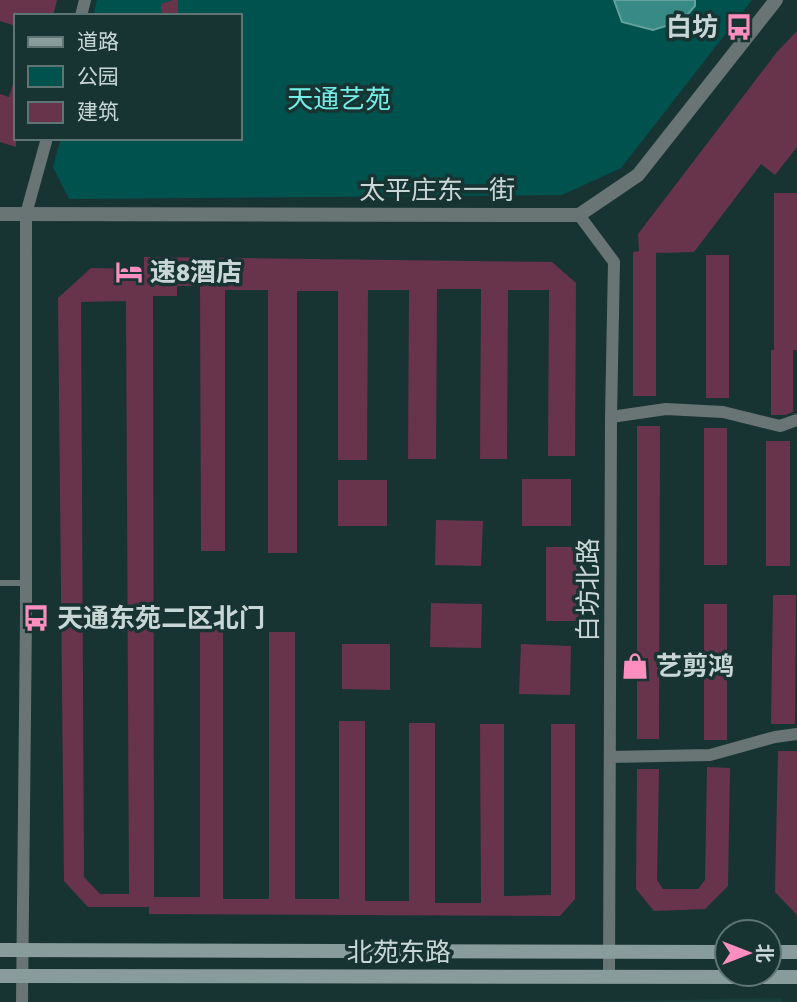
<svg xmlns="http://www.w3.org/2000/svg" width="797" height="1002" font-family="Signika,'Noto Sans SC',sans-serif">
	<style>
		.built { fill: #173e3b }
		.green { fill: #00524f }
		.water { fill: #378a85; stroke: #62a19d; stroke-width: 2 }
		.building { fill: #68344b; fill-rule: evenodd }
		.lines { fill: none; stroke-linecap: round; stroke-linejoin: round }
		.service { stroke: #687574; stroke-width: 6 }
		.minor { stroke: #687574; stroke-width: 12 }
		.tertiary { stroke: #687574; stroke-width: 14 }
		.secondary { stroke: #889c9b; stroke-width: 14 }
		.labels { text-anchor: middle; stroke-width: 7; stroke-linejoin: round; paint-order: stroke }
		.poi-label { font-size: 26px; font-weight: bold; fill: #c8d7d6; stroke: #183432; text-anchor: start }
		.park-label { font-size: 26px; fill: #75eee7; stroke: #183432 }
		.street-label { font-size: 26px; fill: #c8d7d6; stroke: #183432 }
	</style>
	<rect width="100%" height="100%" fill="#183432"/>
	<path class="built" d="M783 998 782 1002H572Z"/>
	<path class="green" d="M97 0H752L621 168 562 195 69 199 53 167 61 138H240V16H93Z"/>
	<path class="water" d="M614 0H695V6L682 21 653 30 622 22Z"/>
	<path class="building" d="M0 0H57L53 16H16V26L0 21Z
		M173 0H178V16H162L161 4Z
		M797 31V147L775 175 761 164 694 252 656 253V396H633V252L639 251 638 234 777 52Z
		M14 80H16V147L0 142V94L9 97Z
		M774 193H797V350H793V412L785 415H771V350H774Z
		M706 255H729V398H706Z
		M144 257 552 262 576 283 575 456H548L549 290H508L507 459H480L481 289H437L436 459H408L409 290H368L367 460H338V291H297V553H268V290H225V551H201L200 286H177V296H153L154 897H200V628H223V899H269V632H295V899H339V721H365V901H409V723H435V903H481L480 724H504V896L551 895V724H575V899L560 916 149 914V907H88L64 881 58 298 91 268 144 269ZM126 301 129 894H100L84 877 81 302Z
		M637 426H660L659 739H637Z
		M704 428H727V565H704Z
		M766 441H790V566H766Z
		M522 479H571V526H522Z
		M338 480H387V526H338Z
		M436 520 483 521 481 566 435 565Z
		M546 547H578L583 568 584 583 582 606 578 621H546Z
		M773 595H796L795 724H771Z
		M431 603 482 604 481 648 430 647Z
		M704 604H727V740H704Z
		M342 644H390V690L342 689Z
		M521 644 571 646 570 695 519 694Z
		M778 751H797V915L775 892Z
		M707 767 730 768 728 886 705 909 654 911 636 889 637 769H659L657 880 663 889H698L705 880Z"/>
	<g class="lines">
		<path class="service" d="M0 583H26"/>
		<path class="minor" d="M81 16 85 0
			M579 215 614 262 611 417 609 977
			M611 417 666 409 723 412 780 426 797 420
			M610 757 710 755 775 737 797 734
			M22 1002 26 618V214L47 138"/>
		<path class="tertiary" d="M0 214 579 215 638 175 776 0"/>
		<path class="secondary" d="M0 950 727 952
			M769 952H797
			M0 976 797 977"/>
	</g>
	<defs>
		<symbol id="bus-bare" viewBox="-9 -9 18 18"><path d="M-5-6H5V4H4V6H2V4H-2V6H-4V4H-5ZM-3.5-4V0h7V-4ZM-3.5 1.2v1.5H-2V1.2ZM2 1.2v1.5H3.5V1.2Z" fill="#fd8ebf" stroke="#183432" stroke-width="2.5" paint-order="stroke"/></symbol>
		<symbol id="hotel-bare" viewBox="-9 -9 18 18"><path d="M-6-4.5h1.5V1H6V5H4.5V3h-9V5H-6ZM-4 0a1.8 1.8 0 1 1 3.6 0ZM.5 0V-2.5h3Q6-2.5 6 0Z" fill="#fd8ebf" stroke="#183432" stroke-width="2.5" paint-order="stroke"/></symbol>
		<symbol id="shop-bare" viewBox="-9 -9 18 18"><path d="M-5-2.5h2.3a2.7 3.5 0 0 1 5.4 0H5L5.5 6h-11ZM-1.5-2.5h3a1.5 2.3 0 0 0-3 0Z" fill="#fd8ebf" stroke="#183432" stroke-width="2.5" paint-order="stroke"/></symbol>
	</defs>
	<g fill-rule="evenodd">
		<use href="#bus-bare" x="720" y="8" width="38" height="38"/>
		<use href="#hotel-bare" x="110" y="253" width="38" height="38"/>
		<use href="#bus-bare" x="17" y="599" width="38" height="38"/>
		<use href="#shop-bare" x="616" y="647" width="38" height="38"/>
	</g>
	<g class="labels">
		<g class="poi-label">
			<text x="718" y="36" text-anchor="end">白坊</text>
			<text x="150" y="281">速8酒店</text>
			<text x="57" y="627">天通东苑二区北门</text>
			<text x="656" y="675">艺剪鸿</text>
		</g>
		<g class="park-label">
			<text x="339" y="108">天通艺苑</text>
		</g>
		<g class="street-label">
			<text x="437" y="199">太平庄东一街</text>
			<text transform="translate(588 590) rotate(-90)" y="9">白坊北路</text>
			<text x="399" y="961">北苑东路</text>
		</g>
	</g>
	<rect x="14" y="14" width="228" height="126" fill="#183432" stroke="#5e7574" stroke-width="2"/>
	<rect x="28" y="37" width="35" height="10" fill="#889c9b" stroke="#5e7574" stroke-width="2"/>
	<text x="77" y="49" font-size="21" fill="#c8d7d6">道路</text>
	<rect x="28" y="66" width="35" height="21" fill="#00524f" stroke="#5e7574" stroke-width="2"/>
	<text x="77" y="84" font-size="21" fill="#c8d7d6">公园</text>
	<rect x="28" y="102" width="35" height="21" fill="#68344b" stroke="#5e7574" stroke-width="2"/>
	<text x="77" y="119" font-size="21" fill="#c8d7d6">建筑</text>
	<g transform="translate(748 953) rotate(90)"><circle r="33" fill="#183432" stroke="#5e7574" stroke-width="2"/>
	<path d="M0-5L12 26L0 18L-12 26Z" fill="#fd8ebf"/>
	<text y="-10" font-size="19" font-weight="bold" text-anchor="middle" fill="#c8d7d6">北</text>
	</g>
</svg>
